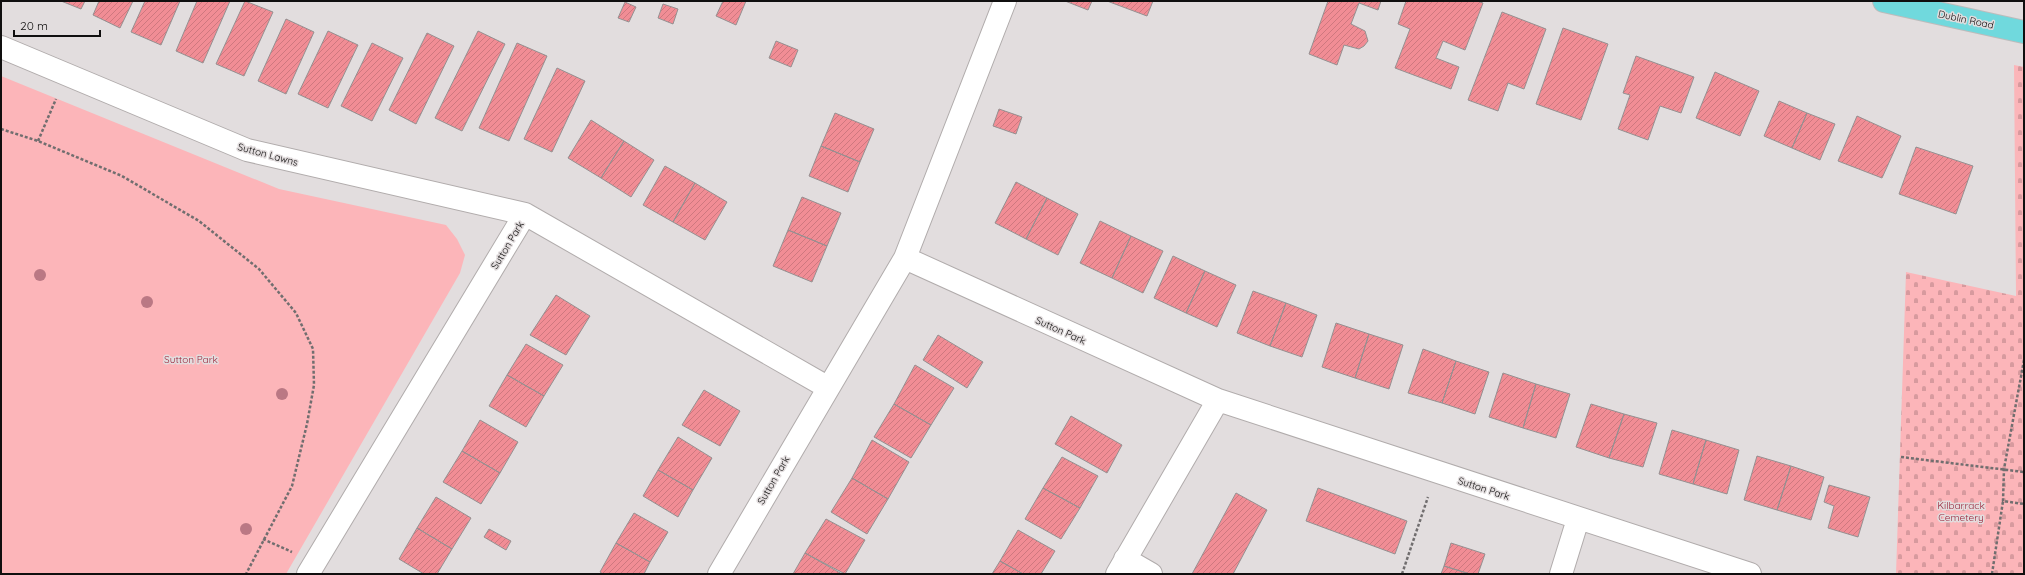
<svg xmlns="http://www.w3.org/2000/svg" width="2025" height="575" font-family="Quicksand,sans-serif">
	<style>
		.cemetery { fill: url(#cemetery-stones) }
		.park { fill: #fcb5b9 }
		.building { fill: url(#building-hatch); stroke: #959091 }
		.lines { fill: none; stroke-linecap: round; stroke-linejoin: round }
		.minor-casing { stroke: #b1acac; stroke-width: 24 }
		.major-casing { stroke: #bcbcbc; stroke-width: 24 }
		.path { stroke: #716e6f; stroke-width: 2.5; stroke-dasharray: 3 2; stroke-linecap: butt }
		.minor { stroke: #fff; stroke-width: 22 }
		.major { stroke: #70d9dd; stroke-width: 22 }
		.tree { fill: #ba7884 }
		.labels { text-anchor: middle; stroke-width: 3; stroke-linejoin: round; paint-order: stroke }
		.street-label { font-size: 10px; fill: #100f0f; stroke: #e2ddde }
		.park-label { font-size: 10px; fill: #9a253b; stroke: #e2ddde }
	</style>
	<defs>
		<pattern id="cemetery-stones" width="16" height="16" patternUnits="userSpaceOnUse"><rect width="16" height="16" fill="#fcb5b9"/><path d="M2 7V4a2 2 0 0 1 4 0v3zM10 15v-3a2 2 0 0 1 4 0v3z" fill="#d79a9e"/></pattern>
		<pattern id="building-hatch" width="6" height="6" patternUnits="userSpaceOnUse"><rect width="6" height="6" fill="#f18d95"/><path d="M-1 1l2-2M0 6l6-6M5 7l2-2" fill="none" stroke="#ce787f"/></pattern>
	</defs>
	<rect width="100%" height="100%" fill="#e2ddde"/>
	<path class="cemetery" d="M2014 65 2024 67V574H1896L1906 272 2016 296Z"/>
	<path class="park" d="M1 76 279 189 446 225 457 239 465 255 460 273 286 574H1Z"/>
	<path class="building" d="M61 1H85L81 9Z
		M99 1H133L120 28 93 15Z
		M145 1H180L161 45 131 32Z
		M197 1H230L203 63 176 51Z
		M245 1 273 12 244 76 216 64Z
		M723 1H746L736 25 716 16Z
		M1065 1H1092L1088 10Z
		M1107 1H1153L1147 16Z
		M1328 1H1381L1378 10 1359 3 1351 24 1365 31 1368 41 1364 46 1359 49 1344 45 1337 65 1309 54Z
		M1406 1H1477L1483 3 1465 50 1443 41 1436 58 1459 67 1451 89 1395 68 1410 29 1398 24Z
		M625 2 636 7 629 22 618 18Z
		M663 4 678 9 673 24 658 18Z
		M1502 12 1546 29 1524 89 1508 83 1498 111 1468 100Z
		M286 19 314 32 286 94 258 81Z
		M1563 28 1608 44 1581 120 1536 104Z
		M328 31 358 45 328 108 298 94Z
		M478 31 505 44 462 131 435 118Z
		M427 33 454 46 416 124 389 110Z
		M776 41 798 50 791 67 769 58Z
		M372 43 403 58 372 121 341 106Z
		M517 43 547 56 509 141 479 128Z
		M1636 56 1694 77 1681 113 1660 106 1648 140 1618 129 1630 95 1623 93Z
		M557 68 585 81 552 152 524 139Z
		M1715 72 1759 91 1740 136 1696 118Z
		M1779 101 1807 113 1792 148 1764 136Z
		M999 109 1022 117 1016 134 993 126Z
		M835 113 874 129 860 162 821 146Z
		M1807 113 1835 124 1820 160 1792 148Z
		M1857 116 1901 136 1882 178 1838 161Z
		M591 120 624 141 601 178 568 158Z
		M624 141 654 160 631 197 601 178Z
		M821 146 860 162 848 192 809 176Z
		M1916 147 1973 166 1956 214 1899 194Z
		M665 166 695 183 673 222 643 205Z
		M1016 182 1047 198 1026 239 995 223Z
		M695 183 727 202 705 240 673 222Z
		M802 197 841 213 827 246 788 230Z
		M1047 198 1078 214 1058 255 1026 239Z
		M1100 221 1131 236 1112 278 1080 263Z
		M788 230 827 246 812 282 773 266Z
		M1131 236 1163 251 1143 293 1112 278Z
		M1173 256 1205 271 1186 313 1154 298Z
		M1205 271 1236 285 1217 327 1186 313Z
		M1253 291 1286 303 1270 346 1237 333Z
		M556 295 590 316 566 355 530 335Z
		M1286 303 1317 315 1302 357 1270 346Z
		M1336 323 1369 334 1355 378 1322 367Z
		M1369 334 1403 345 1389 389 1355 378Z
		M938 335 983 362 967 388 923 360Z
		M526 344 563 365 544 396 507 375Z
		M1423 349 1456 361 1442 403 1408 393Z
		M1456 361 1489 372 1475 414 1442 403Z
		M915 365 954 388 931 425 894 404Z
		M1503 373 1536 384 1523 428 1489 417Z
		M507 375 544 396 526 427 489 406Z
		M1536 384 1570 394 1556 438 1523 428Z
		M704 390 740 411 720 446 682 425Z
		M894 404 931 425 911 458 874 437Z
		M1591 404 1624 414 1609 458 1576 447Z
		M1624 414 1657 423 1643 467 1609 458Z
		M1071 416 1122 445 1107 473 1055 444Z
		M480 420 518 442 500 473 462 451Z
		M1672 430 1706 440 1693 484 1659 474Z
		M678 437 712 458 693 490 658 470Z
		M872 440 909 462 888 499 852 478Z
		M1706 440 1739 450 1727 494 1693 484Z
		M462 451 500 473 481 504 443 482Z
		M1757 456 1791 466 1777 510 1744 500Z
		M1062 457 1098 476 1080 508 1043 488Z
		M1791 466 1824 477 1811 520 1777 510Z
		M658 470 693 490 678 517 643 496Z
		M852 478 888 499 867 534 831 512Z
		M1829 485 1870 497 1858 537 1828 528 1834 506 1824 502Z
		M1043 488 1080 508 1061 539 1025 519Z
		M1318 488 1407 521 1395 554 1306 521Z
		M1236 493 1267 510 1233 574H1192Z
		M436 497 471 518 452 549 417 528Z
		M634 513 668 532 650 562 616 543Z
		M826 519 865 540 845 574 805 553Z
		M417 528 452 549 437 574H424L399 559Z
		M489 529 511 541 506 550 484 537Z
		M1018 530 1055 551 1041 574H1023L1000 561Z
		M616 543 650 562 644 574H603L600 572Z
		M1451 543 1485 554 1478 574H1470L1444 566Z
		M805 553 842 574H793Z
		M1000 561 1023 574H992Z
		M1444 566 1470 574H1441Z"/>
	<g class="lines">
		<defs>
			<path id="minor" d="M1 47 247 150 525 214 827 387
				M905 258 1218 400 1750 574
				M1125 559 1151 574
				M308 574 525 214
				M719 574 905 258 1005 1
				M1117 574 1218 400
				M1561 574 1578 519"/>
			<path id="major" d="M1884 1 2024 32"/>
		</defs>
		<use href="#minor" class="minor-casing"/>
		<use href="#major" class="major-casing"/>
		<path class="path" d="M1 129 38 141 122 176 199 221 259 269 296 313 313 349 314 385 307 424 292 486 246 574
			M38 141 56 99
			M2024 360 2004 469 2003 501 2024 504
			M1901 457 2024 472
			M263 539 292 552
			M1402 574 1428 497
			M1992 574 2003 501"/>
		<use href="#minor" class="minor"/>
		<use href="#major" class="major"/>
	</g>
	<g class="tree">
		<circle cx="40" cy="275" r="6"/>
		<circle cx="147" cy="302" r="6"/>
		<circle cx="282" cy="394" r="6"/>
		<circle cx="246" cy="529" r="6"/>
	</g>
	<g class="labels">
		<g class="street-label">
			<text transform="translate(1966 19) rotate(12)" y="4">Dublin Road</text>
			<text transform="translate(268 154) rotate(15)" y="4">Sutton Lawns</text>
			<text transform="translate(507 245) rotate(-59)" y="4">Sutton Park</text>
			<text transform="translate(1061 330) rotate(24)" y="4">Sutton Park</text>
			<text transform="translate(773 480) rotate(-60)" y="4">Sutton Park</text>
			<text transform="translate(1484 488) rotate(18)" y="4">Sutton Park</text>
		</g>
		<g class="park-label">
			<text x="191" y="363">Sutton Park</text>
			<text x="1961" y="509">Kilbarrack<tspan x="1961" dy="12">Cemetery</tspan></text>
		</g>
	</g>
	<rect width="2025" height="575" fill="none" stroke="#100f0f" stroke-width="4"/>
	<path d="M14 30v6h86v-6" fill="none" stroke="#100f0f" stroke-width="2"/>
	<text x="20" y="30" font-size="12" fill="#100f0f" stroke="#e2ddde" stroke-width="3" paint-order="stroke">20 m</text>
</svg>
